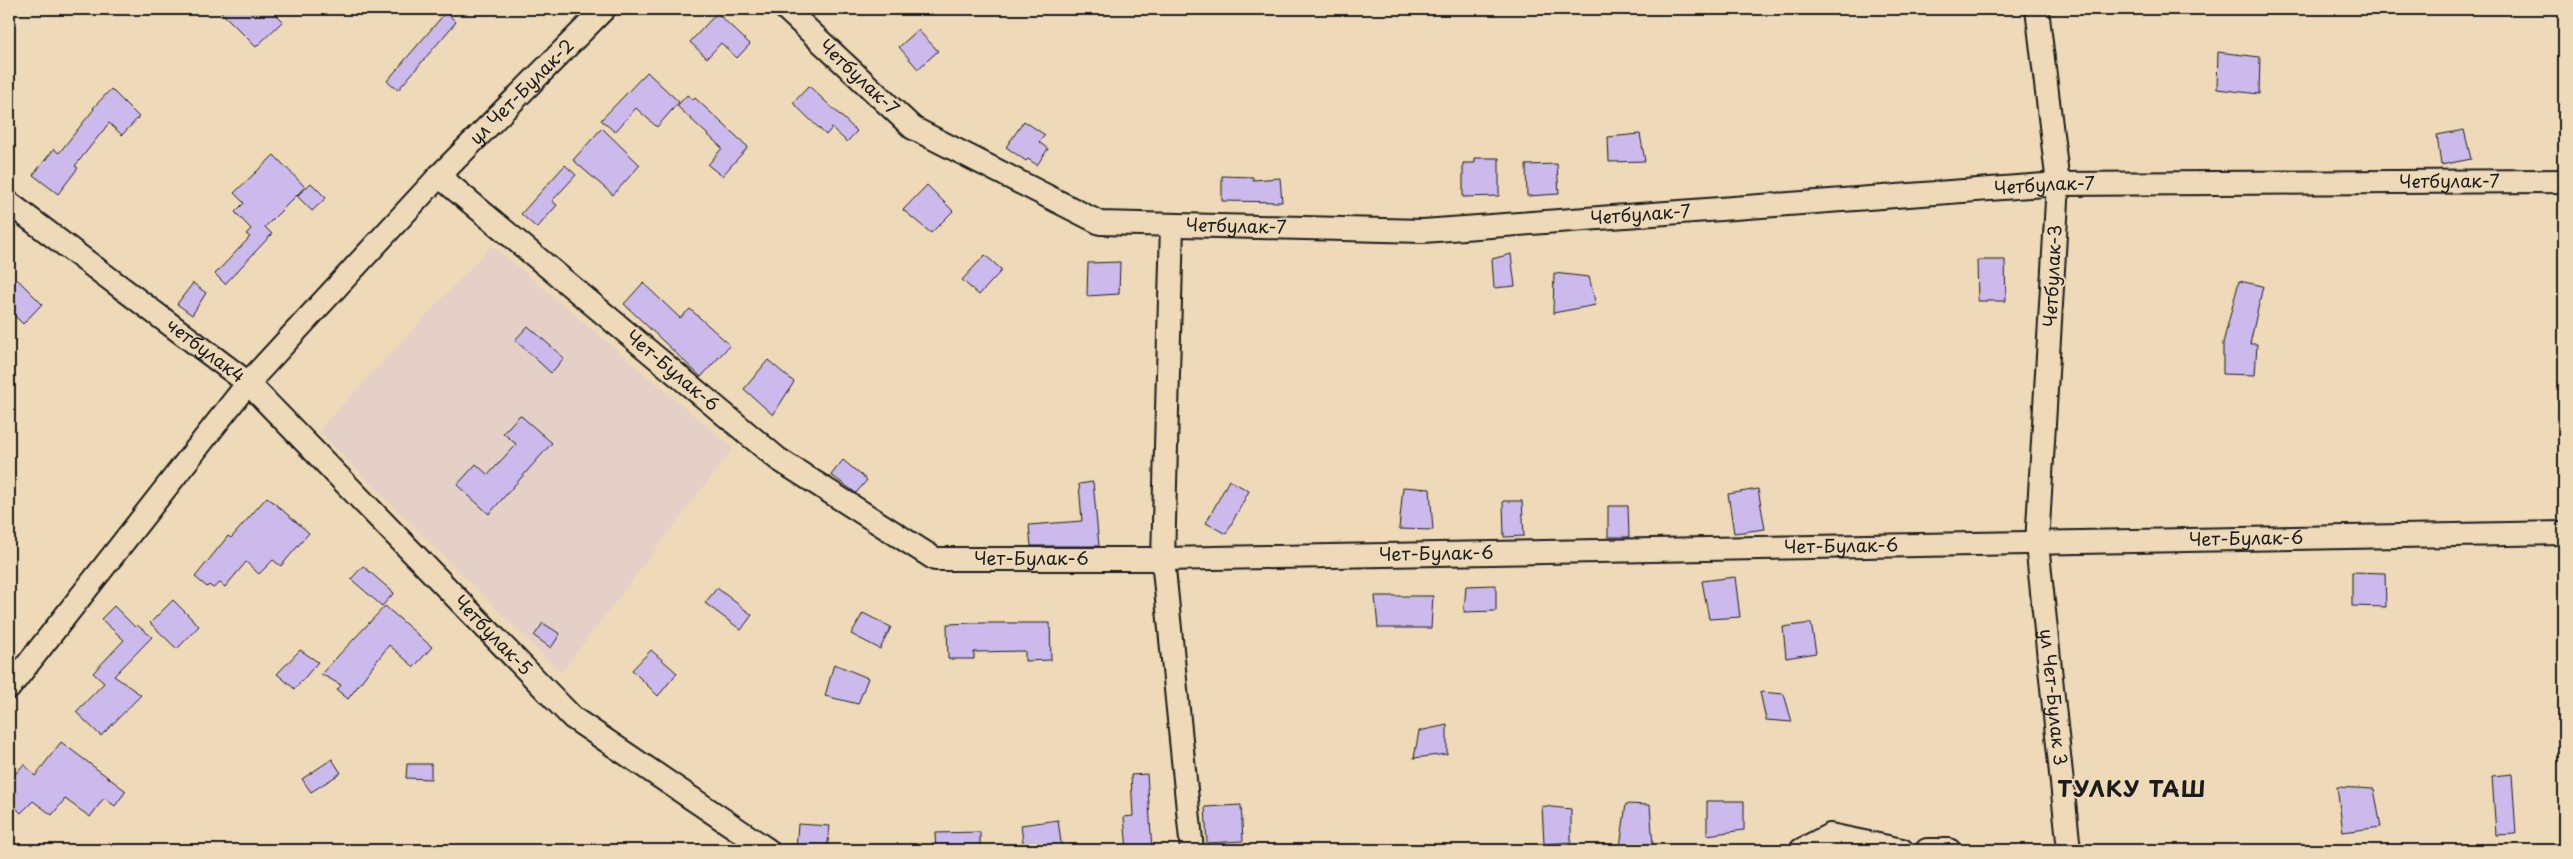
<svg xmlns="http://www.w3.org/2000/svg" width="2573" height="859" font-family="'Playpen Sans',sans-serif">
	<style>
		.built { fill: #e4d0c7 }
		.building { fill: #cbbaeb; stroke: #1c1c1c }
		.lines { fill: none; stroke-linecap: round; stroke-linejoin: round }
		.minor-casing { stroke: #1c1c1c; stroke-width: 26 }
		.minor { stroke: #eedab8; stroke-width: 22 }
		.labels { text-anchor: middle; stroke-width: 4; stroke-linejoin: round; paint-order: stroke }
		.street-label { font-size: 18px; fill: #1c1c1c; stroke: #eedab8 }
		.district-label { font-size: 22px; font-weight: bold; letter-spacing: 1px; fill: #1c1c1c; stroke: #eedab8 }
	</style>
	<rect width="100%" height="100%" fill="#eedab8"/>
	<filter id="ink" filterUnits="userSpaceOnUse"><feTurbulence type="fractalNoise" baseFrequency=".02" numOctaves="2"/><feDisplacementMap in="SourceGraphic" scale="10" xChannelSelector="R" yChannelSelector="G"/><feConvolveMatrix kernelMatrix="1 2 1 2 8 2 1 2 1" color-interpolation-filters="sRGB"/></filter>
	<g filter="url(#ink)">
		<path class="built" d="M492 245 733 448 561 673 318 431Z"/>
		<path class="building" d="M218 9H271L283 21 256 47Z
			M446 12 456 22 398 90 387 81Z
			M717 13 750 44 737 58 721 43 707 58 690 42Z
			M918 30 938 51 918 69 899 47Z
			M2218 52 2260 57 2259 94 2217 89Z
			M647 72 679 102 657 127 636 108 615 132 601 120Z
			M809 86 857 131 847 142 832 128 826 135 793 103Z
			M111 89 139 117 122 135 109 123 75 166 78 168 58 194 33 175 54 149 59 153 94 109 93 108Z
			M687 95 693 100 695 98 748 147 722 176 708 165 722 148 677 106Z
			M1024 121 1045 135 1039 142 1048 149 1037 165 1028 159 1026 161 1006 147Z
			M602 128 640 165 613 195 573 160Z
			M2464 130 2471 159 2441 165 2437 135Z
			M1640 134 1645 161 1609 162 1608 137Z
			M274 155 305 187 265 227 272 234 225 284 215 274 250 237 246 234 251 229 235 212 244 203 234 193Z
			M1475 158H1499V196L1463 197V163H1475Z
			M1557 164 1559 194 1527 196 1526 165Z
			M565 165 576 175 552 201 557 205 537 228 521 214Z
			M1222 176 1253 177V180L1280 178 1282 202 1222 201Z
			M311 183 326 198 312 211 297 196Z
			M927 185 953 211 931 233 903 210Z
			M1511 254 1515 286 1494 288 1492 259Z
			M985 255 1002 270 979 295 962 280Z
			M1977 260H2005L2006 301H1978Z
			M1120 262 1119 294 1087 296 1088 263Z
			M1554 273 1589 277 1596 305 1553 313Z
			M16 278 42 304 23 324 9 310V286Z
			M2239 281 2263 286 2250 344H2257L2255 375 2223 374V343Z
			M193 283 206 293 192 315 177 304Z
			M643 283 680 318 690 309 730 345 701 377 624 304Z
			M528 326 564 358 551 373 515 340Z
			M768 360 794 382 773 415 744 389Z
			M520 415 552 443 489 514 457 485 476 464 488 475 516 444 503 433Z
			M843 460 867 480 856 493 831 475Z
			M1229 480 1249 491 1226 534 1206 523Z
			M1093 482 1099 546H1031L1029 525 1082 521 1079 484Z
			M1403 487 1430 489 1433 530 1399 529Z
			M1758 489 1765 529 1734 533 1728 494Z
			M267 497 309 533 281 566 273 560 259 574 246 562 225 587 220 583 213 588 209 585 207 587 195 577 228 536 231 538Z
			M1503 501H1522L1524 536 1504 537Z
			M1608 506H1628L1629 537H1608Z
			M363 566 394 593 382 606 351 579Z
			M2352 572 2385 573 2386 607 2352 606Z
			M1735 577 1740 617 1709 619 1702 581Z
			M1496 585V611L1464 612 1466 586Z
			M717 588 752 615 741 630 705 603Z
			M1375 596H1433L1431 628H1378Z
			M173 600 199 626 177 649 150 623Z
			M114 606 135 627 137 625 152 637 114 676 141 695 101 736 76 712 104 683 93 673 124 640 101 619Z
			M385 606 432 647 414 667 389 645 348 699 337 690 341 685 321 674Z
			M863 613 891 627 880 649 851 634Z
			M543 623 560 634 551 648 534 636Z
			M973 623H1050L1051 660 1025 661V651L974 652V659H948L947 624Z
			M1811 623 1816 653 1786 658 1783 627Z
			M300 650 318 662 295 689 277 674Z
			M651 650 677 673 658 696 632 670Z
			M834 664 868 678 858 704 825 696Z
			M1760 692 1784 694 1792 722 1766 720Z
			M1447 725V754L1414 758 1419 731Z
			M61 742 126 791 115 806 104 798 90 817 65 799 52 815 33 801 21 813 9 801V781L24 764 35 776Z
			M332 759 341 773 311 792 302 779Z
			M407 764H431V779L406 778Z
			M1147 774 1152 850H1127L1124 817 1133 816 1131 775Z
			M2512 774 2516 834 2496 835 2492 776Z
			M2337 787 2374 789 2381 827 2343 832Z
			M1707 801H1744V830L1707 835Z
			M1626 804 1650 805 1653 846 1620 847Z
			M1241 805 1243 841 1207 843 1205 807Z
			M1542 806 1571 809V842L1544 844Z
			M1058 820 1062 850H1024L1021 825Z
			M798 824 830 826 827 850 796 849Z
			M980 832V850H936L935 833Z"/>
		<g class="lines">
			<defs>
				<g id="minor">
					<path id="s1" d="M786 9 913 128 1100 223 1423 231 2058 184 2564 181"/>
					<path id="s2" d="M2037 9 2058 184 2037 544 2069 850"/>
					<path id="s3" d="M439 176 778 459 935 559H1163L2564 533"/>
					<path id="s4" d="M9 203 248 383 439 176 604 9"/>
					<path d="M1172 225 1163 559 1192 850"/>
					<path id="s5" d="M9 688 248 383 573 718 768 850"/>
					<path d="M1801 850 1830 835 1902 850"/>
					<path d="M1927 850H1949"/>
				</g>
			</defs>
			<use href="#minor" class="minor-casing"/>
			<use href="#minor" class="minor"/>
		</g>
	</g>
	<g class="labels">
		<g class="street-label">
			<text dy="6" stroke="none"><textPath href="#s1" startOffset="100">Четбулак-7</textPath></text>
			<text dy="6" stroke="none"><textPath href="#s4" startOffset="699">ул Чет-Булак-2</textPath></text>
			<text dy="6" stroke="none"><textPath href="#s1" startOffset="1735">Четбулак-7</textPath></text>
			<text dy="6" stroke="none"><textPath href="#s1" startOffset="1330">Четбулак-7</textPath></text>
			<text dy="6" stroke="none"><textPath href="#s1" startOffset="925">Четбулак-7</textPath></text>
			<text dy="6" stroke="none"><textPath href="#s1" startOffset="520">Четбулак-7</textPath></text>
			<text transform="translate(2053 276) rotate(-87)" y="6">Четбулак-3</text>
			<text dy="6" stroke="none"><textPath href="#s4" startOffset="246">четбулак4</textPath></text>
			<text dy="6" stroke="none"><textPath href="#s3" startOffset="304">Чет-Булак-6</textPath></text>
			<text dy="6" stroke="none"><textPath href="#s3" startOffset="1939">Чет-Булак-6</textPath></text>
			<text dy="6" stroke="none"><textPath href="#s3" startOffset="1534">Чет-Булак-6</textPath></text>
			<text dy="6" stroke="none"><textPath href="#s3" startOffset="1129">Чет-Булак-6</textPath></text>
			<text dy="6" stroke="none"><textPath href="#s3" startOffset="724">Чет-Булак-6</textPath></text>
			<text dy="6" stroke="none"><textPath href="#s5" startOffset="739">Четбулак-5</textPath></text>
			<text dy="6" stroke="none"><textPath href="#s2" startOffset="691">ул Чет-Булак 3</textPath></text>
		</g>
		<g class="district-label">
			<text x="2132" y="797">ТУЛКУ ТАШ</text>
		</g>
	</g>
	<rect width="2573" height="859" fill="none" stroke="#eedab8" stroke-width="30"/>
	<rect x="15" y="15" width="2543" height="829" fill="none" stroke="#1c1c1c" stroke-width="2" filter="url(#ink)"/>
</svg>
